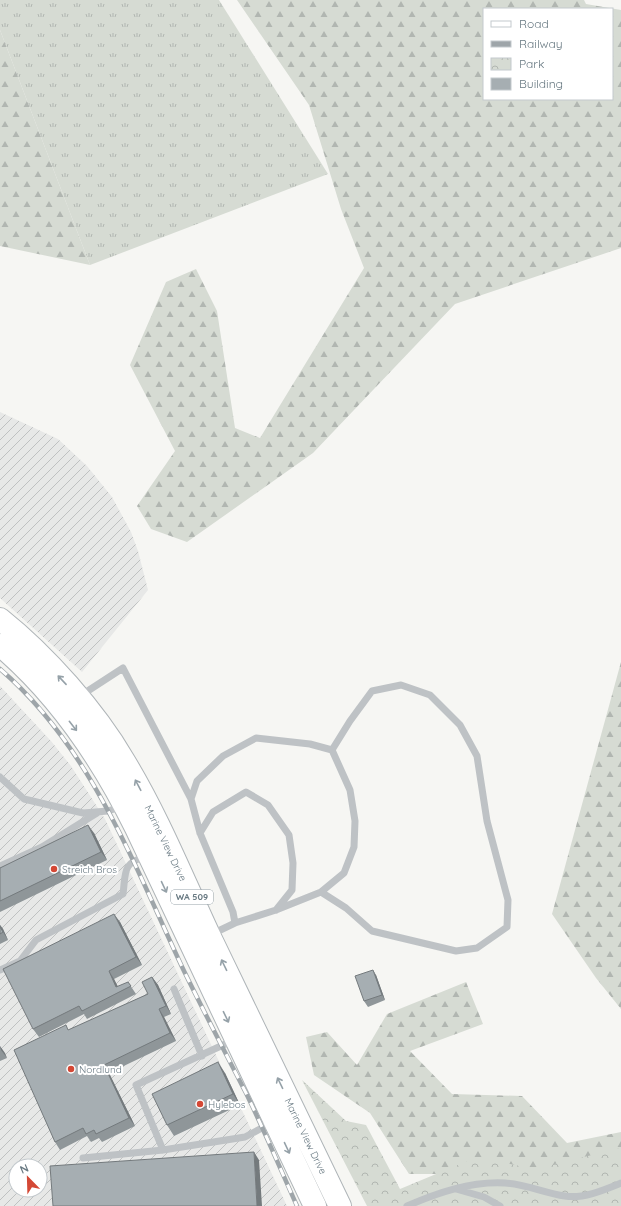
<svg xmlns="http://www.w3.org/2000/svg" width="621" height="1206" font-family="Quicksand,sans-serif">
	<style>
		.industrial { fill: url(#industrial-furrows); fill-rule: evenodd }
		.grass { fill: url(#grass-tufts) }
		.forest { fill: url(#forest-firs); fill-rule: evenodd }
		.park { fill: url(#park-crowns) }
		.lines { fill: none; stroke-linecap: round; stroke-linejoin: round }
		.primary-casing { stroke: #afb5b8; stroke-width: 24 }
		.lane { stroke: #bec2c5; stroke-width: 7 }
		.primary { stroke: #fff; stroke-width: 22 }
		.rail-casing { stroke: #9ea5a9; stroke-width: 4.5 }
		.rail { stroke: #fff; stroke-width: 3; stroke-dasharray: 9; stroke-linecap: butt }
		.wall { fill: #8f9699 }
		.shaded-wall { fill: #747a7d }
		.building { fill: #a6aeb2; stroke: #747a7d }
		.oneway { stroke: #95a1a8 }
		.poi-dot { fill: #d44835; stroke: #fff; stroke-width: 1.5 }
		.labels { text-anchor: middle; stroke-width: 4; stroke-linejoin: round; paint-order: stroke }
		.shield { fill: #fff; stroke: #95a1a8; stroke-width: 1 }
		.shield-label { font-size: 9px; font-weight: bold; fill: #687982 }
		.street-label { font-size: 10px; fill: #687982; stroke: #fff }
		.poi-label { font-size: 10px; fill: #687982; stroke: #fff; text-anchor: start }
	</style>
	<defs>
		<pattern id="industrial-furrows" width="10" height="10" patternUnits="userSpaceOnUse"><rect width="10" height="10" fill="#e7e8e7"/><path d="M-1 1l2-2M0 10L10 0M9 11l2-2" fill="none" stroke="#bfc1c1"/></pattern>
		<pattern id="grass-tufts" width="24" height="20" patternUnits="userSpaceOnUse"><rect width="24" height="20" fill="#d6dbd3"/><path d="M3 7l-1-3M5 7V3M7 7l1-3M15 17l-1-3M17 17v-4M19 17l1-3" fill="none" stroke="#b1b6b1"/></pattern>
		<pattern id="forest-firs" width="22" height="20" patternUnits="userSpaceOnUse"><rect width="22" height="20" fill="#d6dbd3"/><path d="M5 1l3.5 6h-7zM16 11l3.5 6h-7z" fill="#b1b6b1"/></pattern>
		<pattern id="park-crowns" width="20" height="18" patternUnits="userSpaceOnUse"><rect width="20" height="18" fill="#d6dbd3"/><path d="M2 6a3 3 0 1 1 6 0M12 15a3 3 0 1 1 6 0" fill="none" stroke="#b1b6b1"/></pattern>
	</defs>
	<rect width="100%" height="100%" fill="#f6f6f3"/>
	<path class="industrial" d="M0 412 58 439 87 466 112 497 131 532 138 551 148 590 82 672 0 598Z
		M0 686 51 741 71 766 105 819 287 1206H0ZM16 1166H40V1190H16Z"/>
	<path class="grass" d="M0 0H219L328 174 90 265 0 30Z"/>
	<path class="forest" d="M237 0H584L586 4 621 10V248L455 304 313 453 187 542 151 529 137 506 175 451 130 365 166 282 196 269 217 311 235 428 260 438 364 268 341 209 309 105ZM484 9H612V99H484Z
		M0 30 90 265 0 246Z
		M621 662V1009L596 978 552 914Z
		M466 982 483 1024 410 1051 452 1094 522 1096 567 1143 621 1132V1155L556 1174H409L370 1113 314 1075 306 1037 327 1032 357 1065 387 1014Z"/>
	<path class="park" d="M302 1080 346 1121 366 1125 400 1189 477 1157 534 1169 621 1148V1206H367Z"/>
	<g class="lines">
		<defs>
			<path id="primary" d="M0 619C45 655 95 711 124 761 158 817 182 877 210 937 253 1027 297 1116 340 1206
				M0 645C58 694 103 761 136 828L315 1206"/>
		</defs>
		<use href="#primary" class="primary-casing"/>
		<path class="lane" d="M80 696 123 668 191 799 200 833 233 912 235 923
			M0 777 24 799 83 813 108 811 123 806
			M191 799 197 781 223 756 256 738 310 744 332 750 350 790 355 821 354 847 344 873 321 892 276 910 235 923 212 934
			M200 833 213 812 246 792 268 805 289 835 293 863 292 890 276 910
			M0 866 42 847 97 813
			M321 892 346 908 372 931 456 951 477 948 507 927 508 900 487 821 477 756 460 725 430 695 401 685 372 691 350 721 332 750
			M0 970 20 961 36 940 123 894C126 871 122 863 147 856
			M174 989 202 1056
			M163 1150 136 1085 234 1040
			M83 1158 163 1150 245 1137 273 1122
			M456 1189 484 1197 500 1206
			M407 1206C437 1193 471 1181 505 1183 526 1184 544 1193 565 1196 583 1199 604 1190 621 1183"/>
		<use href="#primary" class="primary"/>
		<defs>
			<path id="rail" d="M0 669C91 747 134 865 184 971 204 1012 225 1052 246 1093 264 1130 280 1168 297 1206"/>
		</defs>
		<use href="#rail" class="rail-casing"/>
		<use href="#rail" class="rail"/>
	</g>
	<path class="wall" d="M94 833 107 860 0 912V868Z
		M120 922 142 965 114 979 118 987 128 982 136 994 87 1019 84 1014 39 1037 33 1029Z
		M0 925 3 929 8 940 0 944Z
		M376 975 385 1000 368 1007 364 1001Z
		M152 977 158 985 171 1014 164 1017 176 1041 109 1073 135 1126 102 1142 99 1138 91 1142 87 1136 60 1150 55 1142 69 1030 148 994Z
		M0 1046 7 1058 0 1061Z
		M225 1073 240 1105 174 1136 167 1125Z"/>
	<path class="shaded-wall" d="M88 825 94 833 107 860 101 852Z
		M114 914 120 922 142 965 136 957Z
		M0 925 3 929 8 940 3 932 0 927Z
		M373 970 376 975 385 1000 382 995Z
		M109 971 114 979 120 991 116 987Z
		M152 977 158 985 171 1014 166 1006Z
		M159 1009 164 1017 176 1041 170 1033Z
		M0 1046 5 1053 7 1058 1 1050Z
		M218 1062 225 1073 240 1105 233 1094Z
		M104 1065 109 1073 135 1126 129 1118Z
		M254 1152 259 1160 262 1206H257Z"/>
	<path class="building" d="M88 825 101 852 0 901V868Z
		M114 914 136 957 109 971 116 987 128 982 131 986 82 1011 79 1006 33 1029 3 969Z
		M0 927 3 932 0 934Z
		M373 970 382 995 364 1001 355 976Z
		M152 977 166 1006 159 1009 170 1033 104 1065 129 1118 96 1134 94 1130 86 1134 83 1128 55 1142 14 1050 66 1025 68 1030 148 994 142 982Z
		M218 1062 233 1094 167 1125 152 1094Z
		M254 1152 257 1206H53L50 1166Z"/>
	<defs><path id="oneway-shaft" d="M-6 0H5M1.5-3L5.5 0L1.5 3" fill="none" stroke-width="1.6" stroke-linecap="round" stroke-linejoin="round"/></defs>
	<g class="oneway">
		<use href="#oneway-shaft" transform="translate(62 680) rotate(-133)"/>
		<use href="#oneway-shaft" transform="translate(73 726) rotate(52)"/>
		<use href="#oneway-shaft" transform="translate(138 785) rotate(-118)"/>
		<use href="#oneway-shaft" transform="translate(164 887) rotate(65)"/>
		<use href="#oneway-shaft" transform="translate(224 965) rotate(-116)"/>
		<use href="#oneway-shaft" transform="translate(226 1017) rotate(64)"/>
		<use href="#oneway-shaft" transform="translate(280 1083) rotate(-116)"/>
		<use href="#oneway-shaft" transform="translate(287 1148) rotate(65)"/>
	</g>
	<g class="poi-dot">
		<circle cx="54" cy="869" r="4"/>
		<circle cx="71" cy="1069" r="4"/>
		<circle cx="200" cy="1104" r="4"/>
	</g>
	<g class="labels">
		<rect class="shield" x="171" y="890" width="42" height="14" rx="3"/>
		<g class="shield-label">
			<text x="192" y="900">WA 509</text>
		</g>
		<g class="street-label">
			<text transform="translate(166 843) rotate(64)" y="4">Marine View Drive</text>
			<text transform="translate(306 1136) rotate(64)" y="4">Marine View Drive</text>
		</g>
		<g class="poi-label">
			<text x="62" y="873">Streich Bros</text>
			<text x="79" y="1073">Nordlund</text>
			<text x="208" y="1108">Hylebos</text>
		</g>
	</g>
	<rect x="483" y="8" width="130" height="92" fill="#ffffff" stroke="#c3c9cd"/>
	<rect x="491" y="21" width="20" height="6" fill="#ffffff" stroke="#c3c9cd"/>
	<text x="519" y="28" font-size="12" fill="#687982">Road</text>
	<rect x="491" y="41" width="20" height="6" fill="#9ea5a9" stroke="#c3c9cd"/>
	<text x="519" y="48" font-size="12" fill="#687982">Railway</text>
	<rect x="491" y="58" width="20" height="12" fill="url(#park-crowns)" stroke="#c3c9cd"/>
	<text x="519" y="68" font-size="12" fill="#687982">Park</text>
	<rect x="491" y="78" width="20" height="12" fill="#a6aeb2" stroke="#c3c9cd"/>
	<text x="519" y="88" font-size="12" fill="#687982">Building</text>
	<g transform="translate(28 1178) rotate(337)"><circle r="19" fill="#ffffff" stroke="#c3c9cd"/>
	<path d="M0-3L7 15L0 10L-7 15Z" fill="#d44835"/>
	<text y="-6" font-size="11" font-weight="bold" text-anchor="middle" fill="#687982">N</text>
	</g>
</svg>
